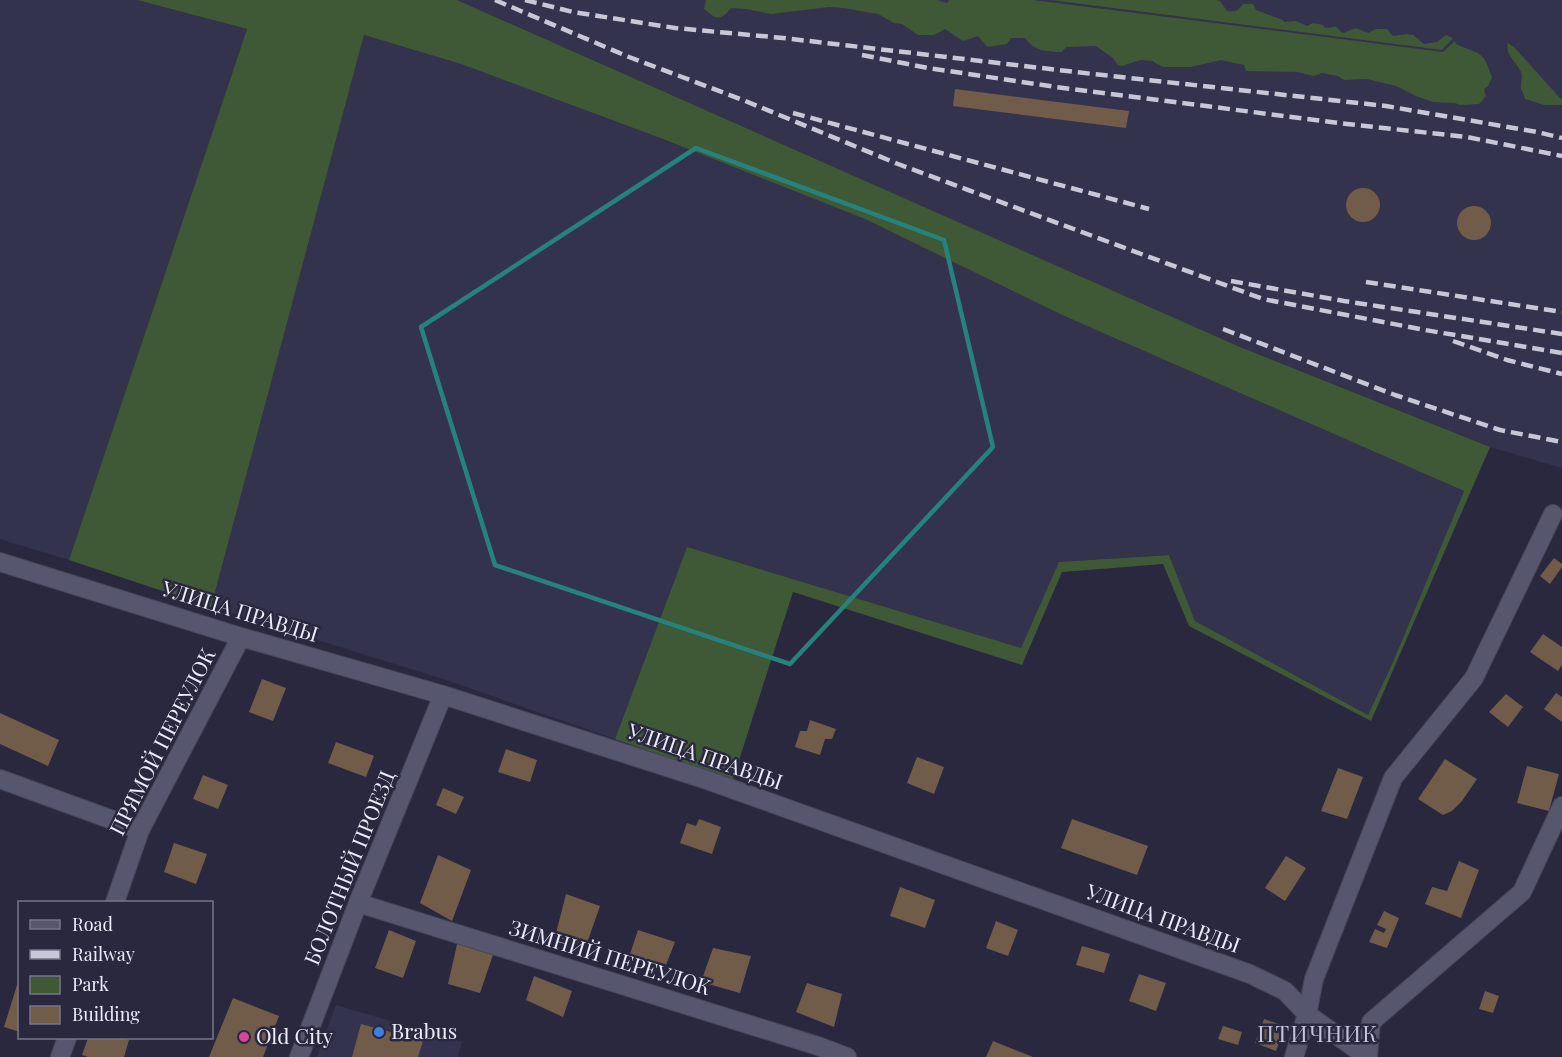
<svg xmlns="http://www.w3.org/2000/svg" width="1562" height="1057" font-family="'Playfair Display',serif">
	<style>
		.built { fill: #34334e }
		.green { fill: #3f5835 }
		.building { fill: #715c49 }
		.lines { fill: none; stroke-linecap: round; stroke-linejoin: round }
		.street-casing { stroke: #464558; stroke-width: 20 }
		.street { stroke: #56566f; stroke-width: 18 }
		.rail { stroke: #c7c7d7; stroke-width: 4.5; stroke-dasharray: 12 6; stroke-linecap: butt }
		.marked { fill: none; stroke: #25827c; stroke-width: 4.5; stroke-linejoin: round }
		.shop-dot { fill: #3f7fe0; stroke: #29283f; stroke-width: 2 }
		.hotel-dot { fill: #d1479c; stroke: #29283f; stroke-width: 2 }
		.labels { text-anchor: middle; stroke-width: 5; stroke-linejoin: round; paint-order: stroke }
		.street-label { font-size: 21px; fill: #ebebfa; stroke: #29283f }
		.poi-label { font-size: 21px; fill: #ebebfa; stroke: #29283f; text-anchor: start }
		.neighbourhood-label { font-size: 22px; letter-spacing: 1.5px; fill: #c2c2df; stroke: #29283f }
	</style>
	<rect width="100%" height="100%" fill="#29283f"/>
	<path class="built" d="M0 0H137L247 29 69 560 0 539Z
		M457 0H1562V468L1490 447 1240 347Z
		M364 35 461 64 663 139 865 219 1062 315 1464 491 1393 662 1368 715 1195 621 1169 555 1060 562 1021 648 687 547 615 739 443 679 211 607Z
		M336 1005 462 1042 458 1057H317Z"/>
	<path class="green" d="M137 0H457L1240 347 1490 447 1371 721 1189 626 1163 564 1062 572 1022 665 793 592 733 779 692 766 615 739 687 547 1021 648 1059 562 1169 555 1195 621 1368 715 1393 662 1464 491 1062 315 865 219 663 139 461 64 364 35 211 607 69 560 247 29Z
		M706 0H937L947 3 949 0H1033L1443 52 1455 41 1456 44C1480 55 1483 49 1492 78L1488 86 1484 89 1486 96 1479 104 1460 105 1455 103 1433 102 1416 96 1396 86 1367 79 1344 80 1338 76 1322 73 1313 76 1298 72 1246 71 1244 65 1221 60 1191 67H1164L1155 63 1153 61 1140 60 1122 66 1118 65 1113 58 1096 46 1066 47 1062 52C1047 52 1034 51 1025 38H1011L1007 44 987 47 978 36 963 41 945 29 934 35H918L902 24 894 23 878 14 843 8 829 7 771 14 746 9 731 8C720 22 716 19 704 9Z
		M1051 0H1217L1220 1 1227 11C1235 12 1238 11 1243 4H1253L1256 10 1283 20 1284 22 1296 21 1307 26 1313 23 1323 25 1324 27 1328 28 1336 26 1341 32 1344 33C1357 27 1354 27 1368 33L1376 29H1387L1393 36 1407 34 1413 35 1424 44 1437 42 1446 35 1453 38 1442 50Z
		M1508 43 1514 47 1560 98 1562 99V105H1544L1525 99C1525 97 1522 91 1521 89 1520 82 1524 77 1520 70 1515 61 1505 54 1508 43Z"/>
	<path class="building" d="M955 89 1129 111 1126 128 953 106Z
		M1346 205a17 17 0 1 1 34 0a17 17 0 1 1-34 0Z
		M1457 223a17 17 0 1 1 34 0a17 17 0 1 1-34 0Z
		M1554 558 1562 564V567L1550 584 1540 576Z
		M1543 634 1562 647V665L1558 671 1530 652Z
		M262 679 286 688 273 721 249 712Z
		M1556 693 1562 697V722L1544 709Z
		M1506 694 1523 707 1508 727 1489 712Z
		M0 713 59 740 48 766 0 744Z
		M810 720 836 729 832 739H825L820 755 795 747 800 731H807Z
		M336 742 374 756 366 777 328 763Z
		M506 749 537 760 530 782 498 772Z
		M917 757 944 767 934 794 907 783Z
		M1445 759 1477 779 1462 801 1452 811 1443 815 1418 799Z
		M1527 766 1559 774 1549 811 1517 803Z
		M1338 768 1363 777 1347 819 1321 811Z
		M203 775 228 785 218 809 193 799Z
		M443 788 464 797 456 814 436 805Z
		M699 819 721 827 712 854 680 843 687 823 696 826Z
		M1072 819 1148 846 1137 875 1061 848Z
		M174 843 207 854 196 884 164 872Z
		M438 855 471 870 452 921 420 903Z
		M1286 856 1306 868 1285 901 1265 888Z
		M1459 861 1479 870 1461 918 1425 904 1432 887 1447 891Z
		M900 887 935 900 925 928 890 916Z
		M566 894 600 906 586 946 555 937Z
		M1384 911 1399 918 1387 948 1369 942 1375 929 1384 933 1386 929 1377 925Z
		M996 921 1018 930 1008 956 986 948Z
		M389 930 416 941 403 978 375 968Z
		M638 930 675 942 664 970 629 957Z
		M458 940 494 952 480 993 448 984Z
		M1082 946 1110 954 1104 973 1076 965Z
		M713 948 751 956 740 993 701 982Z
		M1139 974 1166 983 1156 1011 1129 1001Z
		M534 976 572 991 563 1017 526 1000Z
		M807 983 842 994 834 1027 796 1012Z
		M17 985 20 986V1032L4 1027Z
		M1485 991 1499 996 1493 1013 1479 1009Z
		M233 998 279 1016 263 1057H209Z
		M1264 1019 1285 1026 1276 1051 1255 1043Z
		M361 1024 423 1041 418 1057H352Z
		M1223 1026 1242 1032 1238 1045 1218 1039Z
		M88 1038H122L129 1040 124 1057H88L82 1055Z
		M993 1041 1033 1057H986Z"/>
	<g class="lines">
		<defs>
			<path id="street" d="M0 562 241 637 443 695 707 780 1250 974 1285 991 1307 1014 1367 1057
				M0 779 140 830
				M115 902 140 830 241 637
				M358 903 818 1046 847 1057
				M60 1057 67 1038
				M299 1057 358 903 443 695
				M1294 1057 1307 1014 1314 979 1393 778 1474 678 1553 514
				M1368 1057 1371 1022 1522 892 1562 806"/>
		</defs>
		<use href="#street" class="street-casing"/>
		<use href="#street" class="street"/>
		<path class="rail" d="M495 0 629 57 743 100 898 164 1263 299 1425 330 1562 353
			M525 0 573 12 675 28 783 38 1093 74 1386 106 1537 132 1562 138
			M862 55 928 68 1056 87 1347 124 1467 137 1562 156
			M793 113 1149 209
			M1231 281 1344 301 1562 334
			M1366 282 1562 312
			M1223 329 1395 395 1500 430 1562 442
			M1453 341 1507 360 1562 374"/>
	</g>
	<path class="marked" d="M696 148 944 240 993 447 790 664 495 565 421 327Z"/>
	<circle class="shop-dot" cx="379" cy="1032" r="6"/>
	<circle class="hotel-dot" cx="244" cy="1037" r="6"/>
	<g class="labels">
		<g class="street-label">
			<text transform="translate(240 612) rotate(17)" y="7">УЛИЦА ПРАВДЫ</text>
			<text transform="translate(163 742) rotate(-63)" y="7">ПРЯМОЙ ПЕРЕУЛОК</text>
			<text transform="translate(705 757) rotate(19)" y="7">УЛИЦА ПРАВДЫ</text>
			<text transform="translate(350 868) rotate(-68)" y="7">БОЛОТНЫЙ ПРОЕЗД</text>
			<text transform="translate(1163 919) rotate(20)" y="7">УЛИЦА ПРАВДЫ</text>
			<text transform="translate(610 958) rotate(17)" y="7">ЗИМНИЙ ПЕРЕУЛОК</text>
		</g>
		<g class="poi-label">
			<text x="391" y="1039">Brabus</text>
			<text x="256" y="1044">Old City</text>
		</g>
		<g class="neighbourhood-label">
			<text x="1318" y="1042">ПТИЧНИК</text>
		</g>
	</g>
	<rect x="18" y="901" width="195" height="138" fill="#29283f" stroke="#77768a" stroke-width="1.5"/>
	<rect x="30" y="920" width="30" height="9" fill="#56566f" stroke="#77768a" stroke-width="1.5"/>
	<text x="72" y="931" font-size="18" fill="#ebebfa">Road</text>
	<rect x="30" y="950" width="30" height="9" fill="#c7c7d7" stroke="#77768a" stroke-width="1.5"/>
	<text x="72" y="961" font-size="18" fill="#ebebfa">Railway</text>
	<rect x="30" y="976" width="30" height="18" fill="#3f5835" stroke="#77768a" stroke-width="1.5"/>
	<text x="72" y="991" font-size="18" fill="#ebebfa">Park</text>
	<rect x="30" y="1006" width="30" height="18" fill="#715c49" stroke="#77768a" stroke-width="1.5"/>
	<text x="72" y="1021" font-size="18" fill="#ebebfa">Building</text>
</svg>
